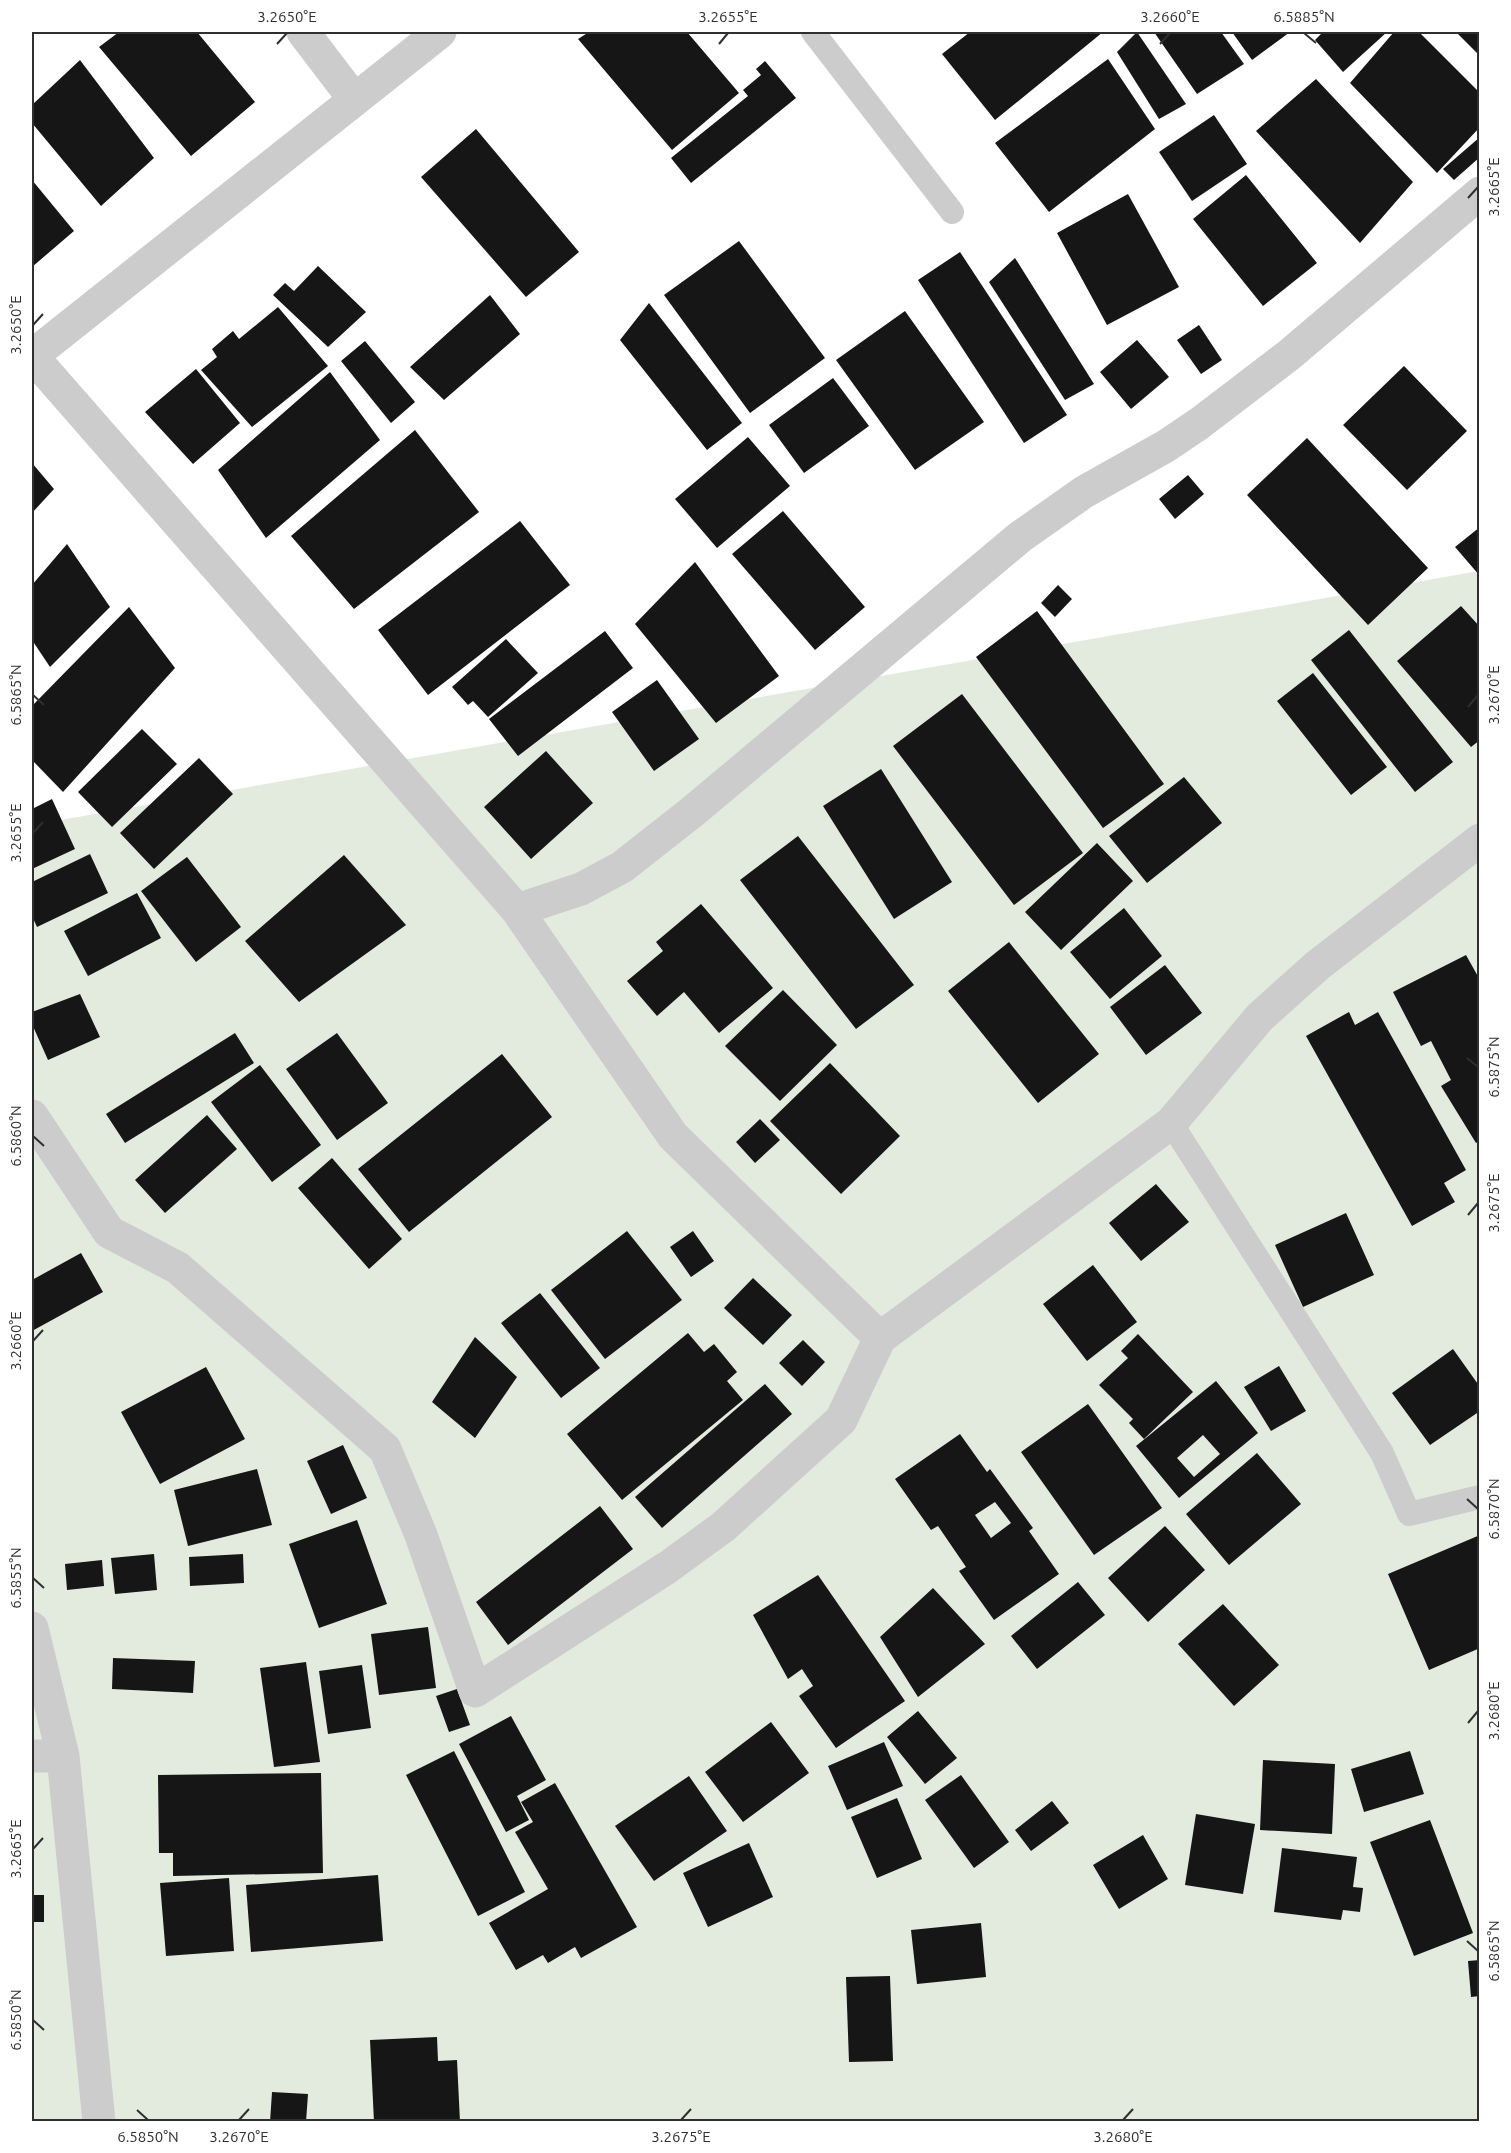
<svg xmlns="http://www.w3.org/2000/svg" width="1511" height="2153" font-family="Ubuntu,sans-serif">
	<style>
		.green { fill: #e3ebdf }
		.building { fill: #161616; fill-rule: evenodd }
		.lines { fill: none; stroke-linecap: round; stroke-linejoin: round }
		.service { stroke: #ccc; stroke-width: 24 }
		.minor { stroke: #ccc; stroke-width: 33 }
		.ticks { fill: none; stroke: #2f2f2f; stroke-width: 2 }
		.neatline { fill: none; stroke: #2f2f2f; stroke-width: 2 }
		.ticks-label { font-size: 15px; text-anchor: middle; fill: #2f2f2f }
	</style>
	<rect width="100%" height="100%" fill="#fff"/>
	<path class="green" d="M1479 571V2121L32 2122V825Z"/>
	<path class="building" d="M119 32H197L255 102 191 156 99 47Z
		M589 32H687L739 93 672 150 578 39Z
		M970 32H1103L995 120 942 54Z
		M1137 32 1186 104 1159 119 1117 52Z
		M1154 32H1221L1244 64 1197 94Z
		M1232 32H1290L1252 60Z
		M1323 32H1387L1343 72 1315 40Z
		M1394 32H1419L1480 93V127L1437 173 1350 83Z
		M1456 32H1480V56Z
		M1108 59 1155 129 1049 212 995 143Z
		M80 60 154 158 101 206 32 123V105Z
		M765 61 796 98 691 183 671 158 748 96 743 90 761 75 756 69Z
		M1316 79 1413 182 1360 243 1256 131Z
		M1214 115 1247 164 1192 201 1159 152Z
		M476 129 579 252 526 297 421 177Z
		M1480 137V157L1454 180 1443 169Z
		M1246 175 1317 263 1263 306 1193 219Z
		M32 180 74 231 32 267Z
		M1128 194 1179 287 1107 325 1057 233Z
		M739 241 825 358 750 413 664 295Z
		M960 252 1067 415 1024 443 918 280Z
		M1015 258 1094 384 1065 400 989 282Z
		M318 266 366 312 328 347 273 295 285 283 294 291Z
		M490 295 520 334 444 400 410 367Z
		M649 303 742 423 707 450 620 340Z
		M278 307 328 366 252 427 201 370 217 357 212 349 233 331 239 339Z
		M905 311 984 422 915 470 836 360Z
		M1199 325 1222 360 1201 374 1177 340Z
		M1137 340 1169 377 1131 409 1100 372Z
		M365 341 415 402 391 423 341 361Z
		M1404 366 1467 431 1407 490 1343 425Z
		M196 369 240 423 193 464 145 412Z
		M330 372 380 440 266 538 218 470Z
		M833 378 869 426 804 473 769 425Z
		M415 430 479 512 354 609 291 536Z
		M748 437 790 486 717 548 675 499Z
		M1307 438 1428 568 1368 625 1247 495Z
		M32 463 54 489 32 513Z
		M1188 475 1204 494 1175 519 1159 499Z
		M783 511 865 607 815 650 732 554Z
		M520 521 570 585 428 695 378 630Z
		M1480 527V576L1455 547Z
		M67 544 110 607 50 667 32 640V585Z
		M695 562 779 676 716 723 635 624Z
		M1058 585 1072 599 1055 617 1041 603Z
		M1461 606 1480 627V740L1471 747 1397 661Z
		M129 607 175 668 63 792 32 760V706Z
		M1037 611 1164 784 1103 828 976 657Z
		M1349 630 1453 762 1415 792 1311 660Z
		M605 631 633 668 518 756 489 719Z
		M506 639 538 673 488 717 473 701 468 705 452 687Z
		M1313 673 1387 767 1351 795 1277 701Z
		M657 680 699 739 654 771 612 712Z
		M962 694 1083 853 1014 905 893 746Z
		M142 729 177 764 112 827 78 792Z
		M546 751 593 803 531 859 484 807Z
		M199 758 233 794 154 869 120 833Z
		M881 769 952 882 894 919 823 806Z
		M1184 777 1222 823 1147 883 1109 836Z
		M52 799 75 849 32 869V809Z
		M798 836 914 985 856 1029 740 880Z
		M1097 843 1133 881 1061 950 1025 912Z
		M90 854 108 893 37 927 32 916V882Z
		M344 855 406 925 299 1002 245 941Z
		M187 857 241 927 196 962 141 891Z
		M137 893 161 938 88 976 64 931Z
		M701 904 773 988 719 1033 684 992 657 1016 627 981 663 951 656 942Z
		M1124 908 1162 956 1110 999 1070 952Z
		M1009 942 1099 1054 1038 1103 948 991Z
		M1466 955 1480 980V1141L1476 1143 1441 1086 1451 1080 1431 1041 1421 1046 1393 992Z
		M1165 965 1202 1013 1146 1055 1110 1007Z
		M783 990 837 1045 780 1101 725 1046Z
		M80 994 100 1037 48 1060 32 1024V1012Z
		M1349 1012 1355 1025 1378 1012 1466 1170 1444 1183 1455 1202 1412 1226 1306 1036Z
		M235 1033 254 1063 125 1143 106 1114Z
		M337 1033 388 1103 337 1140 286 1069Z
		M502 1054 552 1117 409 1232 358 1169Z
		M830 1063 900 1136 841 1194 770 1121Z
		M260 1065 321 1145 272 1182 211 1102Z
		M207 1115 237 1149 165 1213 135 1180Z
		M760 1119 780 1140 755 1163 736 1142Z
		M332 1158 402 1239 369 1269 298 1188Z
		M1156 1184 1189 1222 1141 1261 1109 1223Z
		M1346 1213 1374 1275 1303 1307 1275 1245Z
		M627 1231 682 1300 605 1359 551 1290Z
		M693 1231 714 1261 691 1277 670 1247Z
		M81 1253 103 1292 32 1331V1280Z
		M1093 1265 1137 1322 1087 1361 1043 1304Z
		M753 1278 792 1315 763 1345 724 1308Z
		M540 1293 600 1368 561 1398 501 1323Z
		M688 1333 704 1352 714 1344 737 1372 727 1381 743 1400 622 1500 567 1434Z
		M1138 1334 1193 1392 1144 1439 1129 1423 1133 1419 1099 1385 1128 1358 1121 1351Z
		M475 1337 517 1377 475 1438 432 1402Z
		M803 1340 825 1362 802 1386 779 1363Z
		M1453 1349 1480 1387V1411L1430 1445 1392 1393Z
		M1279 1366 1306 1411 1271 1431 1244 1387Z
		M206 1367 245 1439 160 1484 121 1412Z
		M1216 1381 1258 1433 1179 1498 1136 1446ZM1203 1435 1220 1454 1194 1477 1177 1458Z
		M765 1384 792 1414 662 1528 635 1497Z
		M1088 1404 1162 1508 1094 1555 1021 1452Z
		M960 1434 987 1472 990 1469 1033 1528 1029 1531 1059 1574 994 1620 959 1571 966 1567 938 1526 931 1530 895 1479ZM995 1502 1011 1523 991 1538 975 1515Z
		M343 1445 367 1498 331 1514 307 1461Z
		M1257 1453 1301 1504 1229 1565 1186 1514Z
		M257 1469 272 1525 188 1546 174 1490Z
		M600 1506 633 1549 508 1645 476 1602Z
		M357 1520 387 1604 319 1628 289 1544Z
		M1165 1526 1205 1570 1148 1622 1108 1578Z
		M1480 1535V1648L1429 1670 1388 1574Z
		M154 1554 157 1590 115 1594 111 1558Z
		M243 1554 244 1583 190 1586 189 1557Z
		M102 1560 104 1586 67 1590 65 1564Z
		M818 1575 905 1701 836 1748 799 1696 813 1686 802 1669 788 1679 753 1615Z
		M1078 1582 1105 1615 1037 1669 1011 1636Z
		M933 1588 985 1644 918 1697 880 1637Z
		M1223 1604 1279 1665 1234 1706 1178 1644Z
		M428 1627 436 1688 379 1695 371 1634Z
		M113 1658 195 1661 193 1693 112 1689Z
		M306 1662 320 1762 274 1767 260 1668Z
		M362 1665 371 1728 328 1734 319 1671Z
		M457 1689 470 1725 449 1732 436 1696Z
		M918 1711 957 1758 925 1784 887 1737Z
		M511 1716 546 1780 517 1796 529 1820 506 1832 459 1744Z
		M771 1722 809 1773 743 1822 705 1772Z
		M884 1742 903 1786 847 1810 828 1766Z
		M454 1751 525 1892 478 1916 406 1775Z
		M1410 1751 1424 1794 1364 1812 1351 1769Z
		M1263 1760 1335 1764 1332 1834 1260 1830Z
		M321 1773 323 1873 173 1876V1853H159L158 1775Z
		M961 1775 1009 1842 974 1868 925 1800Z
		M689 1776 727 1831 654 1881 615 1826Z
		M555 1783 637 1927 581 1958 575 1947 548 1963 543 1955 516 1970 489 1923 548 1889 515 1832 533 1822 521 1802Z
		M897 1798 922 1859 877 1878 851 1817Z
		M1052 1801 1069 1823 1031 1851 1015 1830Z
		M1196 1814 1255 1824 1243 1894 1185 1885Z
		M1430 1820 1473 1933 1414 1956 1370 1842Z
		M1143 1835 1168 1879 1119 1909 1093 1865Z
		M749 1843 773 1897 708 1927 683 1873Z
		M1282 1848 1357 1857 1353 1887 1363 1888 1360 1912 1343 1910 1341 1920 1274 1912Z
		M378 1875 383 1941 251 1952 246 1885Z
		M229 1878 234 1951 166 1956 160 1883Z
		M32 1895H44V1922H32Z
		M981 1923 986 1977 917 1984 911 1930Z
		M1480 1960V1996L1471 1997 1468 1961Z
		M890 1976 893 2061 849 2062 846 1977Z
		M437 2037 438 2061 457 2060 460 2122H374L370 2040Z
		M272 2092 308 2094 306 2122H270Z"/>
	<g class="lines">
		<path class="service" d="M813 32 952 212
			M1171 1123 1382 1453 1409 1514 1480 1497"/>
		<path class="minor" d="M303 32 354 99
			M32 356 517 910 673 1136 880 1338
			M32 356 440 32
			M517 910 581 889 622 867 692 812 1020 537 1084 492 1166 446 1200 423 1289 355 1480 193
			M32 1116 109 1232 178 1268 385 1449 421 1535 475 1691 668 1567 723 1527 841 1420 880 1338 1171 1123 1260 1017 1318 965 1480 840
			M32 1628 63 1756 99 2122
			M32 1756H63"/>
	</g>
	<path class="ticks" d="M1304 33 1316 43M277 44 287 33M719 44 728 33M1160 44 1170 33M1468 198 1478 187M33 325 43 314M33 695 44 705M1468 707 1478 695M33 833 43 822M1467 1058 1478 1067M33 1136 44 1146M1468 1215 1478 1203M33 1341 43 1330M1467 1499 1478 1509M33 1578 44 1588M1468 1723 1478 1711M33 1849 43 1838M1467 1941 1478 1951M33 2020 44 2030M137 2110 148 2120M239 2120 249 2109M681 2120 691 2109M1123 2120 1133 2109"/>
	<rect width="1511" height="2153" fill="none" stroke="#ffffff" stroke-width="66"/>
	<rect x="33" y="33" width="1445" height="2087" class="neatline"/>
	<g class="ticks-label">
		<text x="287" y="22">3.2650°E</text>
		<text x="728" y="22">3.2655°E</text>
		<text x="1170" y="22">3.2660°E</text>
		<text x="1304" y="22">6.5885°N</text>
		<text transform="translate(1494 187) rotate(-90)" y="5">3.2665°E</text>
		<text transform="translate(16 325) rotate(-90)" y="5">3.2650°E</text>
		<text transform="translate(16 695) rotate(-90)" y="5">6.5865°N</text>
		<text transform="translate(1494 695) rotate(-90)" y="5">3.2670°E</text>
		<text transform="translate(16 833) rotate(-90)" y="5">3.2655°E</text>
		<text transform="translate(1494 1067) rotate(-90)" y="5">6.5875°N</text>
		<text transform="translate(16 1136) rotate(-90)" y="5">6.5860°N</text>
		<text transform="translate(1494 1203) rotate(-90)" y="5">3.2675°E</text>
		<text transform="translate(16 1341) rotate(-90)" y="5">3.2660°E</text>
		<text transform="translate(1494 1509) rotate(-90)" y="5">6.5870°N</text>
		<text transform="translate(16 1578) rotate(-90)" y="5">6.5855°N</text>
		<text transform="translate(1494 1711) rotate(-90)" y="5">3.2680°E</text>
		<text transform="translate(16 1849) rotate(-90)" y="5">3.2665°E</text>
		<text transform="translate(1494 1951) rotate(-90)" y="5">6.5865°N</text>
		<text transform="translate(16 2020) rotate(-90)" y="5">6.5850°N</text>
		<text x="148" y="2142">6.5850°N</text>
		<text x="239" y="2142">3.2670°E</text>
		<text x="681" y="2142">3.2675°E</text>
		<text x="1123" y="2142">3.2680°E</text>
	</g>
</svg>
